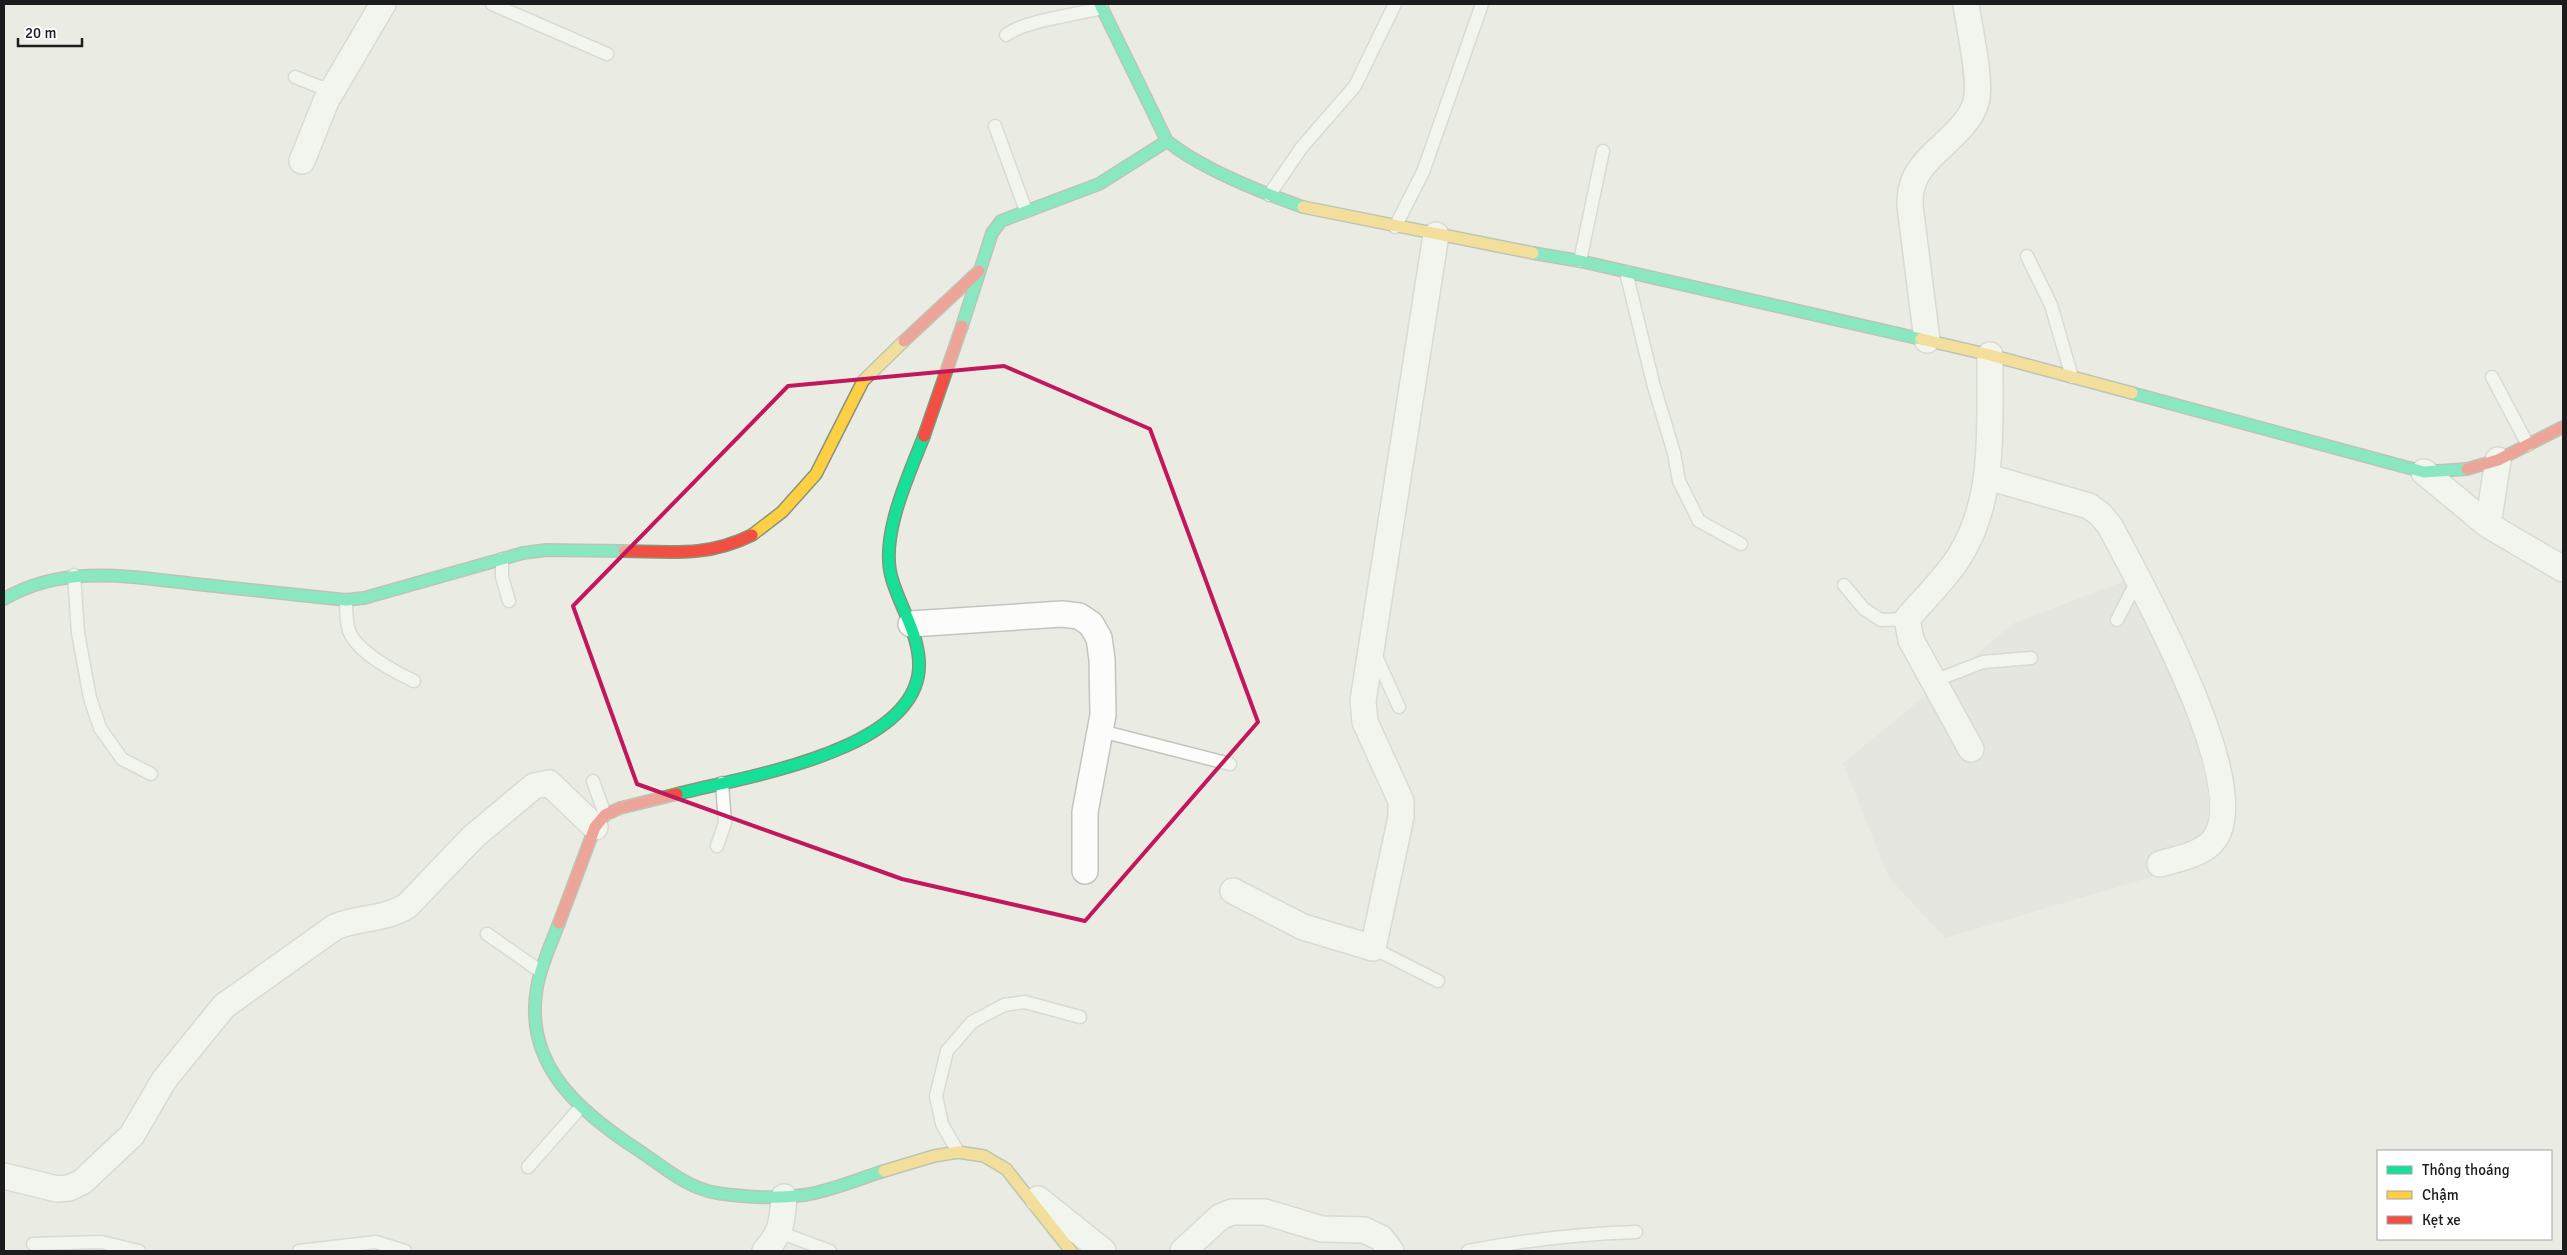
<svg xmlns="http://www.w3.org/2000/svg" width="2567" height="1255" font-family="Signika,sans-serif">
	<style>
		.residential { fill: #dededa }
		.lines { fill: none; stroke-linecap: round; stroke-linejoin: round }
		.lane-casing { stroke: #c3c4c0; stroke-width: 15 }
		.street-casing { stroke: #c3c4c0; stroke-width: 28 }
		.fast-casing { stroke: #85967c; stroke-width: 14 }
		.slow-casing { stroke: #85967c; stroke-width: 14 }
		.jam-casing { stroke: #85967c; stroke-width: 14 }
		.lane { stroke: #fcfcfb; stroke-width: 12 }
		.street { stroke: #fcfcfb; stroke-width: 25 }
		.fast { stroke: #16e098; stroke-width: 11 }
		.slow { stroke: #ffcf43; stroke-width: 11 }
		.jam { stroke: #f24e42; stroke-width: 11 }
		.marked { fill: none; stroke: #c2185b; stroke-width: 4; stroke-linejoin: round }
	</style>
	<rect width="100%" height="100%" fill="#eaece4"/>
	<path class="residential" d="M2143 574 2223 754 2232 837 2213 859 1945 938 1889 878 1843 763 2014 623Z"/>
	<g class="lines">
		<defs>
			<path id="lane" d="M492 4 607 54
				M1006 35C1026 20 1075 15 1102 8
				M295 77 320 87H336
				M995 126 1026 211
				M1269 195 1302 147 1355 86 1395 4
				M1395 227 1423 172 1482 4
				M2027 256 2051 305 2072 377
				M1580 261 1603 151
				M1626 272 1653 383 1674 453 1679 481 1699 521 1741 544
				M2492 377 2528 445
				M502 559V577L509 601
				M74 575 78 633 90 698 100 728 122 759 151 774
				M1844 585 1864 609 1881 620 1907 619
				M346 600C346 611 346 621 349 631 357 652 395 672 414 681
				M2117 620 2138 579
				M1374 652 1399 707
				M1934 681 1983 662 2031 658
				M1101 731 1230 764
				M593 781 605 815
				M717 846 725 823 722 783
				M487 934 540 971
				M1373 948 1438 981
				M958 1152 942 1124 936 1096 947 1051 972 1022 1004 1005 1025 1002 1080 1017
				M528 1167 580 1108
				M779 1232 830 1251
				M33 1244 101 1242 139 1251
				M299 1251 376 1242 405 1251
				M1468 1251C1524 1240 1579 1234 1636 1232"/>
			<path id="street" d="M302 161 326 101 383 4
				M1927 340 1910 206C1910 200 1910 193 1912 187 1919 155 1967 135 1976 102 1982 81 1969 28 1966 4
				M2424 472 2488 525 2563 569
				M1988 477 2089 506 2100 514 2110 526C2137 578 2259 791 2212 842 2200 855 2177 859 2160 864
				M2488 525 2498 460
				M911 624 1062 614 1079 616 1091 624 1099 638 1102 659 1103 715 1085 812V871
				M1971 749 1911 640 1907 619C1924 599 1945 579 1959 557 1997 498 1989 422 1990 355
				M1233 891 1303 927 1373 948 1401 817V801L1365 722 1363 701 1436 235
				M4 1176 57 1189 69 1188 82 1182 132 1135 164 1080 224 1006 335 927C358 917 384 920 407 906L473 837 534 786 549 783 595 827
				M1038 1199 1103 1251
				M765 1251C782 1232 782 1222 784 1197
				M1183 1251 1220 1217 1232 1212H1265L1322 1229 1364 1230 1381 1238 1391 1251"/>
			<path id="fast" d="M1100 4 1167 141C1202 169 1260 192 1303 207
				M1533 253 1580 261 1921 339
				M962 326 992 233 1001 221 1099 184 1167 141
				M2132 393 2424 472 2467 469
				M4 599C66 562 138 578 205 585 252 590 299 595 346 600L364 598 523 553 546 550 624 551
				M677 794C742 777 924 751 919 661 917 630 900 607 892 579 879 537 909 475 924 436
				M559 923C551 944 541 965 537 987 523 1065 580 1112 638 1150 663 1166 686 1188 717 1193 744 1197 777 1199 804 1195 831 1191 858 1179 884 1171"/>
			<path id="slow" d="M1303 207 1533 253
				M1921 339 1990 355 2132 393
				M752 535 782 512 816 474 863 381 904 341
				M884 1171 934 1156 958 1152 984 1156 1006 1169 1071 1251"/>
			<path id="jam" d="M904 341 979 271
				M924 436 962 326
				M2467 469 2498 460 2563 427
				M624 551C672 552 708 557 752 535
				M559 923 595 827 605 815 620 808 677 794"/>
		</defs>
		<use href="#lane" class="lane-casing"/>
		<use href="#street" class="street-casing"/>
		<use href="#fast" class="fast-casing"/>
		<use href="#slow" class="slow-casing"/>
		<use href="#jam" class="jam-casing"/>
		<use href="#lane" class="lane"/>
		<use href="#street" class="street"/>
		<use href="#fast" class="fast"/>
		<use href="#slow" class="slow"/>
		<use href="#jam" class="jam"/>
	</g>
	<path d="M0 0H2567V1255H0ZM1004 366 1150 429 1258 722 1085 921 902 879 637 784 573 606 788 386Z" fill="#eaece4" fill-opacity=".55" fill-rule="evenodd"/>
	<path class="marked" d="M1004 366 1150 429 1258 722 1085 921 902 879 637 784 573 606 788 386Z"/>
	<rect width="2567" height="1255" fill="none" stroke="#1c1c1c" stroke-width="10"/>
	<rect x="2377" y="1150" width="175" height="90" fill="#ffffff" stroke="#a4a4a4"/>
	<rect x="2387" y="1166" width="25" height="8" fill="#16e098" stroke="#a4a4a4"/>
	<text x="2422" y="1175" font-size="15" fill="#1c1c1c">Thông thoáng</text>
	<rect x="2387" y="1191" width="25" height="8" fill="#ffcf43" stroke="#a4a4a4"/>
	<text x="2422" y="1200" font-size="15" fill="#1c1c1c">Chậm</text>
	<rect x="2387" y="1216" width="25" height="8" fill="#f24e42" stroke="#a4a4a4"/>
	<text x="2422" y="1225" font-size="15" fill="#1c1c1c">Kẹt xe</text>
	<path d="M18 38v8h64v-8" fill="none" stroke="#1c1c1c" stroke-width="2.5"/>
	<text x="25" y="38" font-size="15" fill="#1c1c1c" stroke="#ffffff" stroke-width="4" paint-order="stroke">20 m</text>
</svg>
